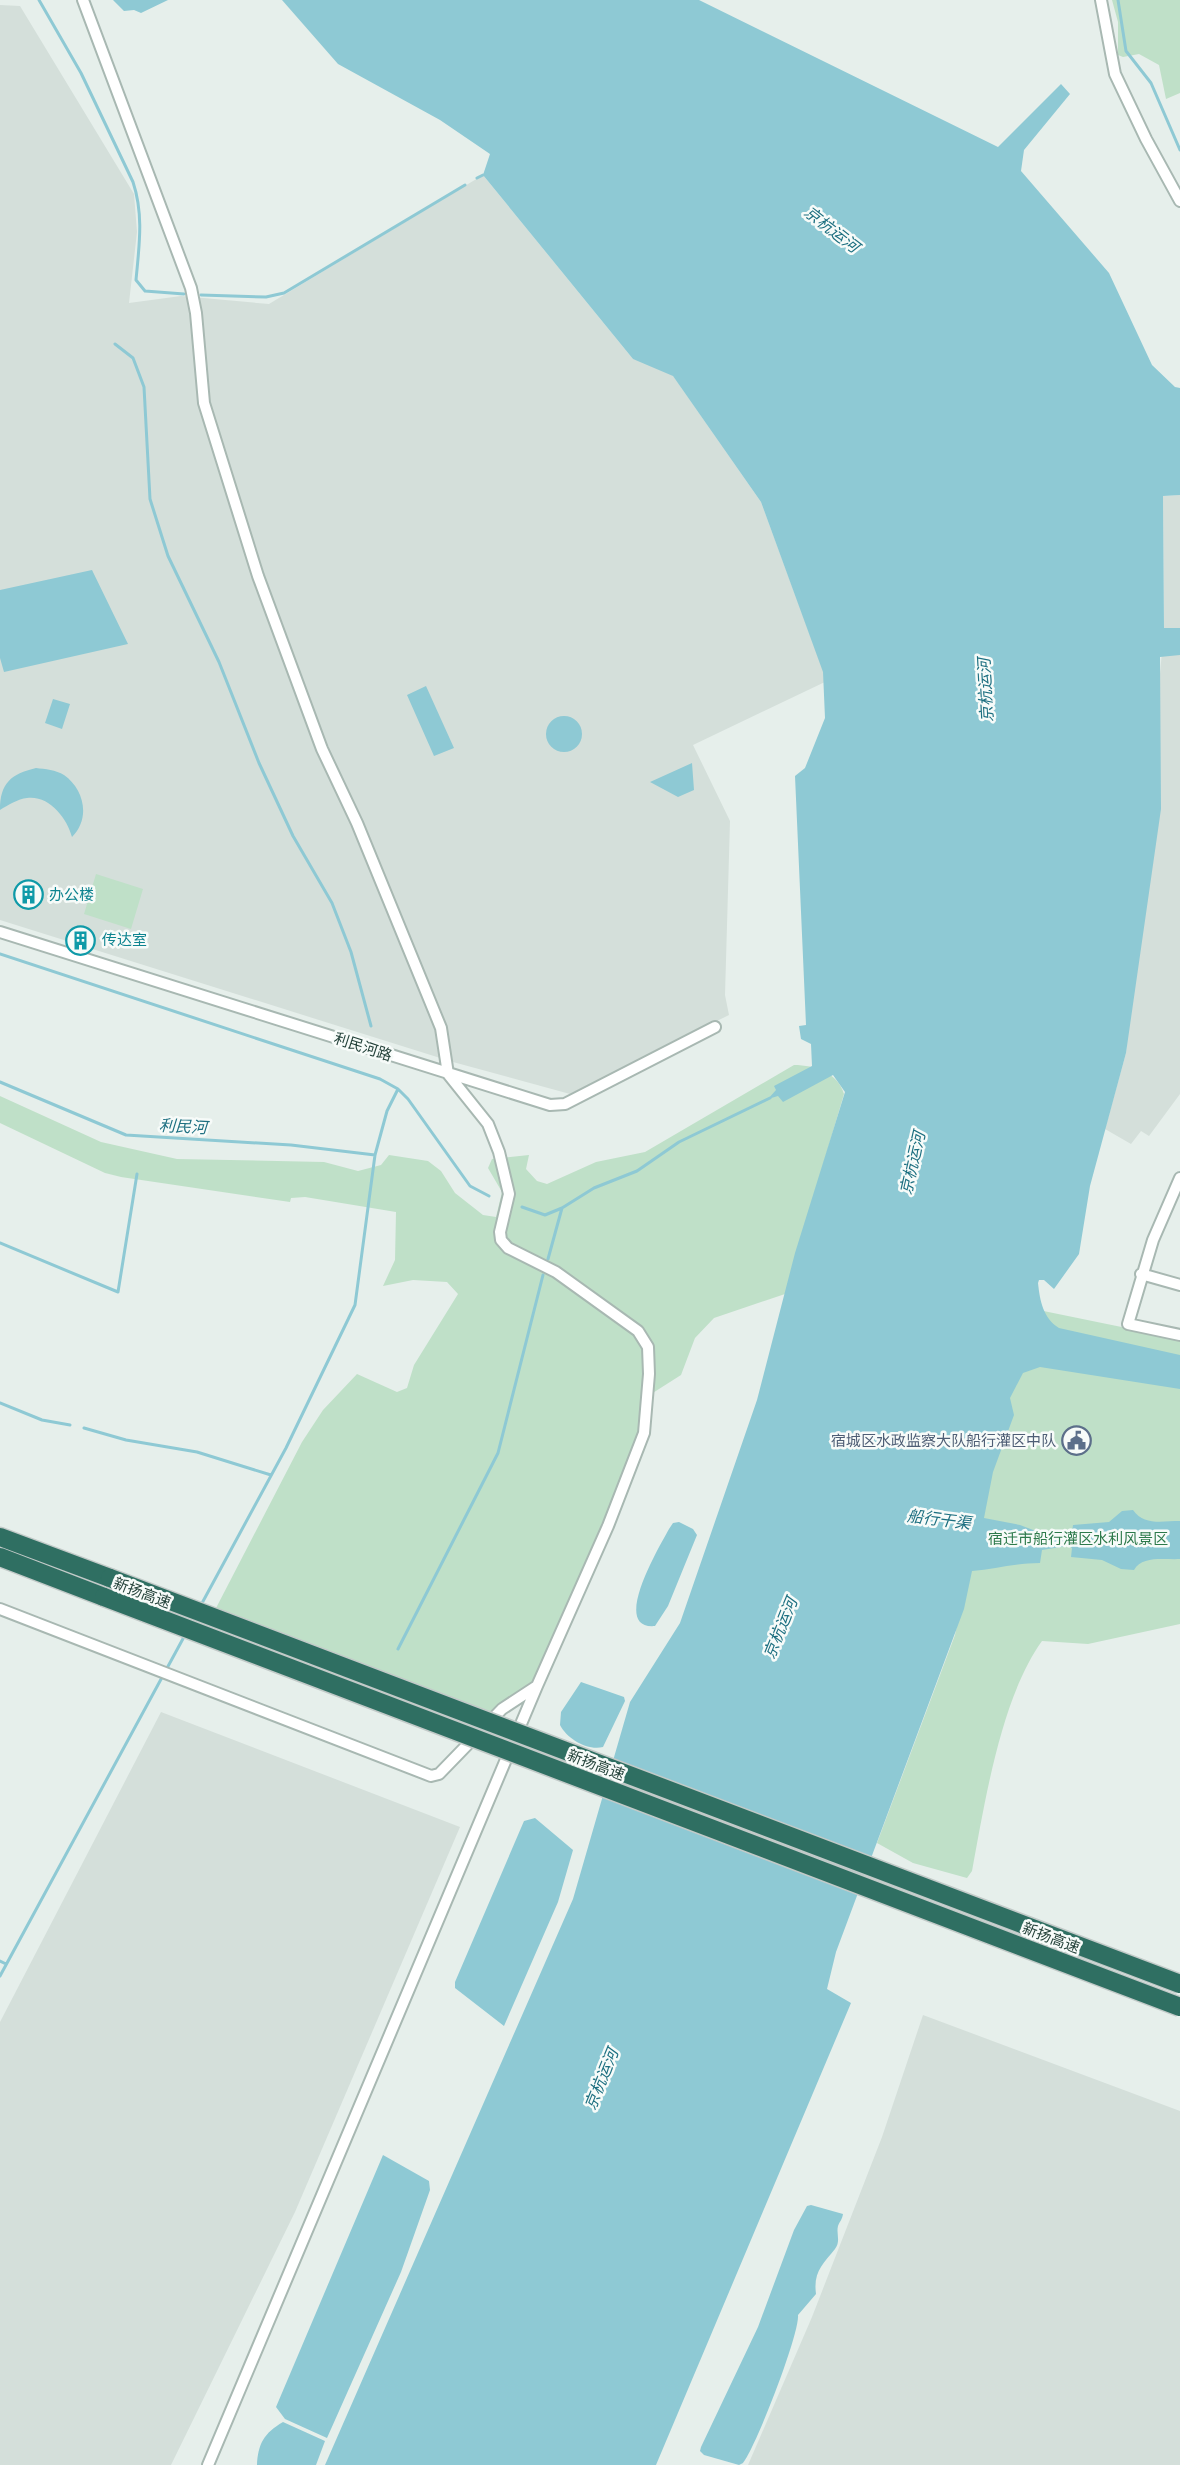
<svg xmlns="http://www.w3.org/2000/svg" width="1180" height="2465" font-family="'PT Sans','Noto Sans SC',sans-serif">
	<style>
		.built { fill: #d4dfda }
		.green { fill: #bfe0c8 }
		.water { fill: #8ec9d4 }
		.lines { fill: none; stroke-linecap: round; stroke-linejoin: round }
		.stream { stroke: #8ec9d4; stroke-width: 3 }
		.minor-casing { stroke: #a8b8b2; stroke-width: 14 }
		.motorway-casing { stroke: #c2cac8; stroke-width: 21 }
		.minor { stroke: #fff; stroke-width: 10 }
		.motorway { stroke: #2f6f62; stroke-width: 18 }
		.motorway-bridge-casing { stroke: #c2cac8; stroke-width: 21; stroke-linecap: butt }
		.motorway-bridge { stroke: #2f6f62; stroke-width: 18 }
		.labels { text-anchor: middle; stroke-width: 5; stroke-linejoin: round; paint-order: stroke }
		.culture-label { font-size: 15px; fill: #0d838f; stroke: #f7fbf9; text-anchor: start }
		.street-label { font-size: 15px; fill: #24423a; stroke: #f7fbf9 }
		.service-label { font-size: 15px; fill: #4e5e75; stroke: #f7fbf9; text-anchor: end }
		.park-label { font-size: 15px; fill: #2d7a4b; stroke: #f7fbf9 }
		.water-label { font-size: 16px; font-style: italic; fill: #1c6f80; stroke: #f7fbf9 }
	</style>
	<rect width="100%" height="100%" fill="#e6efeb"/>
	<path class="built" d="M0 5 20 6 134 194 137 232 129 303 181 296 269 304 483 175 633 359 667 367 761 502 827 681 693 745 730 821 725 995 729 1015 570 1094 453 1062 0 920Z
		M1180 495V1094L1149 1136 1141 1131 1131 1144 1105 1129 1126 1053 1164 629 1163 496Z
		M161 1712 460 1827 295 2212 171 2465H0V2022Z
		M923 2015 1180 2111V2465H748L812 2317 882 2137Z"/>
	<path class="green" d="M1112 0H1180V93L1166 99 1159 65 1139 54 1123 57 1118 55V22Z
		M96 874 143 889 131 929 84 914Z
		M794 1065C815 1065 838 1073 844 1094L785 1294 714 1318 695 1338 681 1375 648 1396 634 1468 610 1536 542 1690 501 1715 488 1713 215 1610 302 1442 323 1410 357 1374 397 1392 407 1388 414 1365 458 1294 447 1282 413 1280 383 1286 395 1260 396 1212 305 1197 291 1198 290 1202 121 1177 105 1173 0 1123V1096L101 1142 177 1159 324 1162 358 1171 381 1165 389 1155 428 1161 441 1171 455 1193 483 1215 496 1217 502 1192 488 1168 492 1159 529 1155 526 1169 537 1181 547 1184 596 1162 645 1152Z
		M1024 1307 1180 1339V1624L1088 1644 1042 1641C1001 1698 985 1801 972 1871L967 1878 913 1863 877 1843 955 1635Z"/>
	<path class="water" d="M113 0H168L141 13 134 10 124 11Z
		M282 0H699L998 147 1061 84 1070 94 1024 150 1021 171 1109 273 1152 365 1175 387 1180 388V495L1163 496 1164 628H1180V655L1160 657 1161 809 1126 1053 1090 1186 1079 1254 1054 1289 1044 1280H1039L1038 1283C1040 1301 1043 1318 1059 1328L1180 1355V1389L1040 1367 1023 1373 1010 1398 1014 1415 993 1472 984 1518 1020 1525 1041 1533V1537L1067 1538 1072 1532 1073 1525 1109 1522 1122 1511 1133 1510C1144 1526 1162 1521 1180 1521V1559C1165 1560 1142 1555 1134 1570L1121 1569 1102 1560 1071 1557 1072 1548 1067 1546 1042 1550 1040 1563C1017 1563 996 1569 972 1571L964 1609 836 1952 827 1989 851 2003 656 2465H325L573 1899 630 1702 680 1623 757 1400 795 1253 845 1092 833 1075 783 1102 778 1096 768 1099 776 1090 774 1086 812 1066 811 1044 801 1039 799 1026 806 1025 795 776 805 768 825 718 823 672 761 502 673 376 633 359 483 175 490 154 440 120 338 64Z
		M92 570 128 644 4 672 0 658V590Z
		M426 686 454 748 434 756 407 695Z
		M53 699 70 704 62 729 45 723Z
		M546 734a18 18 0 1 1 36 0a18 18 0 1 1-36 0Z
		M692 763 694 790 678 797 650 782Z
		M36 768C45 769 56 770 64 775 84 789 91 818 72 837 67 818 49 795 27 798 18 799 8 805 0 810 0 783 11 774 36 768Z
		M679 1522 693 1529 697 1535 668 1606 655 1626C609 1630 661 1544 669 1529L673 1523Z
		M581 1682 624 1697 625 1701 603 1747C588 1751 567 1739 560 1725L561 1712Z
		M535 1818 573 1850 558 1902 504 2026 455 1988V1982L524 1821Z
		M383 2155 429 2181 430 2190 401 2272 327 2438 285 2419 276 2407Z
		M811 2205 843 2214C842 2220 840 2221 838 2226 836 2234 841 2241 835 2249 823 2264 813 2272 816 2294L798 2315C800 2333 756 2447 743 2463L739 2465 704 2455 700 2451 701 2447 758 2327 794 2230 807 2206Z
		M283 2422 325 2441 316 2465H257C258 2444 264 2433 283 2422Z"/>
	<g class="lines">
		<path class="stream" d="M39 0 81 73 133 182C144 215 139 247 136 280L145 291 184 294
			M1118 0 1126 51 1151 83 1180 150
			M477 178 483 175
			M201 295 266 297 284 293 465 185
			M115 344 133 358 144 387 150 499 168 556 219 662 259 763 293 836 332 903 351 952 371 1026
			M0 954 380 1079 398 1089 408 1099 470 1186 489 1196
			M0 1082 126 1135 291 1145 375 1155
			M522 1207 545 1215 562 1208 594 1188 637 1171 679 1142 770 1098
			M0 1243 118 1292 137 1174
			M548 1259 562 1208
			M0 1403 42 1420 70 1425
			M84 1428 126 1440 197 1452 271 1475
			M201 1605 286 1448 355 1305 375 1155 387 1111 398 1089
			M398 1649 498 1453 543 1275
			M0 1961 6 1964
			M0 1976 185 1635"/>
		<defs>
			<path id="minor" d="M83 0 191 288 196 313 204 403 258 576 322 749 357 823 441 1028 448 1074 488 1124 499 1152 509 1194 500 1232 501 1240 508 1248 556 1272 638 1331 648 1347 649 1374 644 1433 608 1526 537 1686 208 2465
				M1101 0 1115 74 1146 139 1180 201
				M0 932 550 1105 565 1104 715 1027
				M1180 1178 1153 1240 1128 1324 1180 1335
				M1141 1274 1180 1285
				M0 1609 431 1776 439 1774 502 1709 537 1686"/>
			<path id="motorway" d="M0 1537 110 1578
				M0 1557 104 1597"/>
		</defs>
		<use href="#minor" class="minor-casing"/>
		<use href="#motorway" class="motorway-casing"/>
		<use href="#minor" class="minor"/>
		<use href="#motorway" class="motorway"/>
		<defs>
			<path id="motorway-bridge" d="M110 1578 1180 1984
				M104 1597 1180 2007"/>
		</defs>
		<use href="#motorway-bridge" class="motorway-bridge-casing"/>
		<use href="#motorway-bridge" class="motorway-bridge"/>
	</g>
	<defs>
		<symbol id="building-ring" viewBox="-11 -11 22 22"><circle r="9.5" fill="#f7fbf9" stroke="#0f9aa8" stroke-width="1.5"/><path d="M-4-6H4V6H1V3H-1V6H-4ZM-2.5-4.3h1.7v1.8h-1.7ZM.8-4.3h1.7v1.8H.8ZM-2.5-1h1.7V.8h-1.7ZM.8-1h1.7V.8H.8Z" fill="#0f9aa8"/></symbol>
		<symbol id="civic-ring" viewBox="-11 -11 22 22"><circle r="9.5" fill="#f7fbf9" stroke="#5c6f8a" stroke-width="1.5"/><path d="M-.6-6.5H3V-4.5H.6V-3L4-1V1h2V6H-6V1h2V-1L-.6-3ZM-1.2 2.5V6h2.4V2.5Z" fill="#5c6f8a"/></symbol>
	</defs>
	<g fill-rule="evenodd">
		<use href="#building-ring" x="12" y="878" width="33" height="33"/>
		<use href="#building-ring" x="64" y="924" width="33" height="33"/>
		<use href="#civic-ring" x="1060" y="1424" width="33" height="33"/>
	</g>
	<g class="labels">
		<g class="culture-label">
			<text x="49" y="900">办公楼</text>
			<text x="102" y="945">传达室</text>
		</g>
		<g class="street-label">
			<text transform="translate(363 1047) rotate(18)" y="5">利民河路</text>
			<text transform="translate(142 1593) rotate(21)" y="5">新扬高速</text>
			<text transform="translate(596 1765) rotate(21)" y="5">新扬高速</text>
			<text transform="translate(1051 1938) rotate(21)" y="5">新扬高速</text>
		</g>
		<g class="service-label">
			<text x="1056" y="1446">宿城区水政监察大队船行灌区中队</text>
		</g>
		<g class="park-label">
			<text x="1078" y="1544">宿迁市船行灌区水利风景区</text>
		</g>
		<g class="water-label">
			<text transform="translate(832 229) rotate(38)" y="6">京杭运河</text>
			<text transform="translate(985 690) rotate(-93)" y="6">京杭运河</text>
			<text transform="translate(183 1126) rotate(3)" y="6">利民河</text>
			<text transform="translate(912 1163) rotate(-77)" y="6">京杭运河</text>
			<text transform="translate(939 1519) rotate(7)" y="6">船行干渠</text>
			<text transform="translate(780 1628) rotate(-68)" y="6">京杭运河</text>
			<text transform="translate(601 2079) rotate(-68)" y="6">京杭运河</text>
		</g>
	</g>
</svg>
